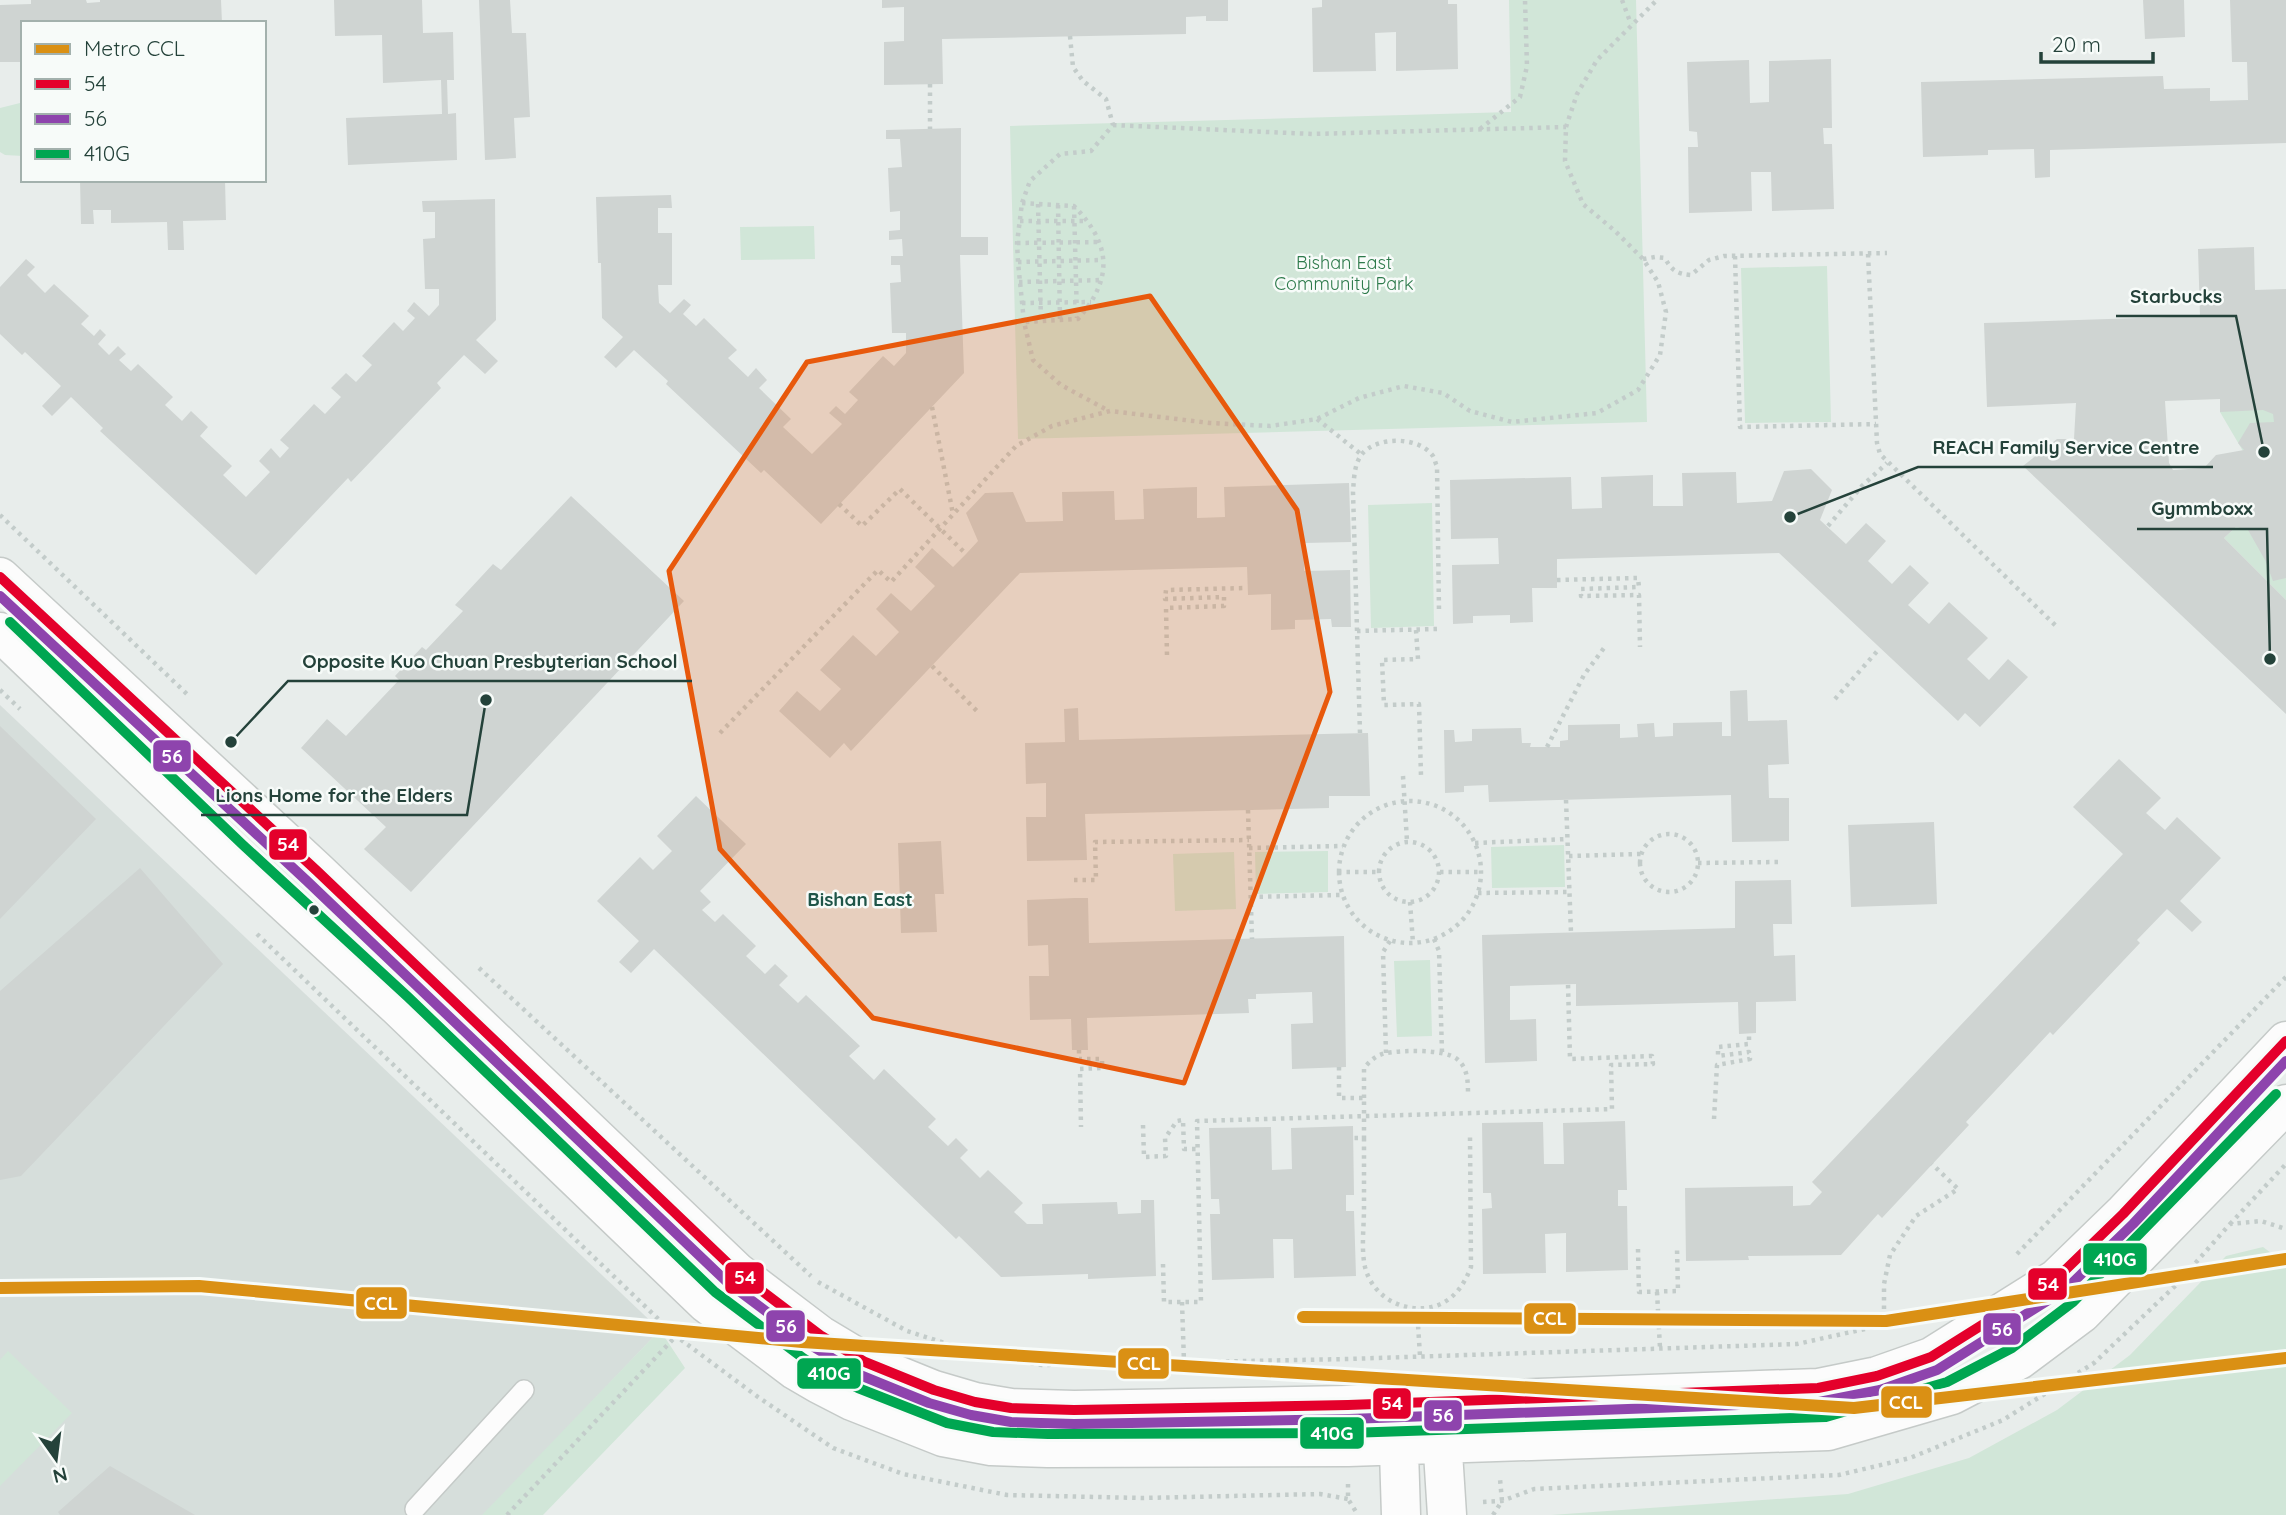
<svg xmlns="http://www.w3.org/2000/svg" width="2286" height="1515" font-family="Quicksand,sans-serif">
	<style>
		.built { fill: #d6dedb }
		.green { fill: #d1e6d8 }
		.building { fill: #cfd4d2; fill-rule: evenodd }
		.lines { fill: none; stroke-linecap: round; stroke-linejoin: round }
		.service-casing { stroke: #c5cac8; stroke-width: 22 }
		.tertiary-casing { stroke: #c5cac8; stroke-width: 41 }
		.path { stroke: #c3ccca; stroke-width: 4.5; stroke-dasharray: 3.5 5; stroke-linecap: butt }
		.service { stroke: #fcfcfc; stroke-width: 19 }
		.tertiary { stroke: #fcfcfc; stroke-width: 38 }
		.bus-1-casing { stroke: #f7fbf9; stroke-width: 16 }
		.bus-2-casing { stroke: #f7fbf9; stroke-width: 16 }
		.bus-3-casing { stroke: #f7fbf9; stroke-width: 16 }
		.bus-1 { stroke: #e4002b; stroke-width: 10 }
		.bus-2 { stroke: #8e44ad; stroke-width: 10 }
		.bus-3 { stroke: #00a651; stroke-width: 10 }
		.metro-1-casing { stroke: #f7fbf9; stroke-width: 18 }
		.metro-1 { stroke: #da9014; stroke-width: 12 }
		.marked { fill: #e8590c; fill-opacity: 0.2; stroke: #e8590c; stroke-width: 5; stroke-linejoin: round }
		.bus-dot { fill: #24423a; stroke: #f7fbf9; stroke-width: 2.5 }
		.labels { text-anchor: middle; stroke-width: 5; stroke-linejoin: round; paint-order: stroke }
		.park-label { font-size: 18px; fill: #2d7a4b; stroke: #f7fbf9 }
		.neighbourhood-label { font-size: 19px; font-weight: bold; fill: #1f5548; stroke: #f7fbf9 }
		.leader { fill: none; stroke: #24423a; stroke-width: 2.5 }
		.callout-dot { fill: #24423a; stroke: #f7fbf9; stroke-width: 2.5 }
		.callout-label { font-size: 19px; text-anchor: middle; font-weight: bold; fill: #24423a; stroke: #f7fbf9; stroke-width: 5; stroke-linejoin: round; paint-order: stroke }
		.line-badge { stroke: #f7fbf9; stroke-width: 2.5 }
		.badge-label { font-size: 19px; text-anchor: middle; font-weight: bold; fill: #fff }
	</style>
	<rect width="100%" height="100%" fill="#e8edeb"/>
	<path class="built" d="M0 705 660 1330 484 1515H0Z"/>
	<path class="green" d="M1509 0H1636L1647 422 1018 439 1010 126 1511 112Z
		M20 103 23 104V156L5 155 0 152V108Z
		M814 226 815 259 741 260 740 227Z
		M1827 266 1831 422 1745 423 1741 268Z
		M2263 391H2286V600L2224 538 2236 527 2248 530 2277 509 2220 412Z
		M1432 503 1434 626 1371 628 1368 505Z
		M1564 845 1565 887 1492 888 1491 847Z
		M1328 851V892L1256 894 1255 852Z
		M1234 852 1236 909 1175 911 1173 854Z
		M1430 960 1432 1036 1397 1037 1394 961Z
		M2263 1247 2286 1264V1515H1551L1848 1494 1969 1458 2057 1410 2130 1355 2226 1256Z
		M660 1330 685 1368 543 1515H482Z
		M8 1351 72 1413 0 1486V1360Z"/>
	<path class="building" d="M31 0H86L87 3 100 2V0H221L222 23H23V62H0V5L31 4Z
		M334 0H422L423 33 453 32 454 80H447L448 114 456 113 457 160 348 165 346 118 442 114 441 80 383 83 382 35 335 36Z
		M479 0H510L512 33H526L530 117 514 118 516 158 485 160Z
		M882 0H1228V21H1206V16L1186 17V34L942 39 943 84 884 85V42L904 41V7L882 8Z
		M1322 0H1448V4H1457L1458 69 1396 71V32L1375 33 1376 71 1313 72 1312 8 1322 7Z
		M2143 0H2184L2185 37 2145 39Z
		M2230 0H2286V143L2050 150V177L2035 178 2034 149 1988 150V155L1923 157 1921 82 2163 76 2164 89 2210 88V101L2248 100 2247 62H2232Z
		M1831 59 1832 128H1823L1824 144H1832L1834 209 1772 211 1771 172H1751L1752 211 1689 213 1688 147H1698L1697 132 1689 131 1687 62 1749 60 1750 103 1769 102V61Z
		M961 128V237H988V255H960L964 373 821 524 764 470 761 473 666 384 668 381 634 350 616 368 604 357 623 337 602 318 601 263H598L596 197 671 195 672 208H658V233H672V285H658L659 303 670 313 684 299 691 305 683 314 696 326 704 318 737 350 728 358 748 377 756 368 767 380 759 388 791 419 783 427 812 454 842 424 829 413 836 406 845 414 858 400 849 392 883 356 894 366 906 353V333H892L890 283 901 282 900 265H891V256H903L902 239 889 240V231L900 230V211L890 212 888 168 902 167 900 139H886V130Z
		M80 180H225L226 220 183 221 184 250H168L167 222 111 223V210H93L94 224H81Z
		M495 199 496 320 476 340 498 361 485 374 464 355 437 383 441 388 351 482 348 478 256 575 100 431 103 428 71 397 52 416 42 406 61 386 25 352 22 355 0 334V287L26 259 35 267 27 275 45 293 54 284 89 316 81 324 94 336 100 329 106 335 98 344 109 355 118 346 126 354 119 360 131 371 138 364 173 397 165 405 182 421 191 411 208 427 200 436 232 466 223 475 246 497 270 472 259 461 271 448 280 458 289 448 280 440 314 404 325 414 341 397 331 388 346 373 356 382 372 365 362 356 394 322 403 331 415 318 407 311 414 302 429 316 439 305V289H425L423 239 435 238V212H423L422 201Z
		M2254 247 2255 290 2286 289V578L2273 581 2265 560 2248 530 2236 527 2224 538 2286 600V714L2023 466 2057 439H2074L2076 403 1987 407 1984 323 2200 316 2198 249ZM2220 399V412L2263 410 2273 414 2274 422 2250 423 2238 443 2244 450 2216 455 2204 468 2173 470 2169 463 2165 401Z
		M1811 469 1832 490 1820 520 1846 544 1866 523 1886 541 1868 561 1892 584 1910 565 1929 583 1908 605 1929 624 1949 602 1988 638 1967 659 1989 680 2008 659 2028 677 1980 727 1965 713 1958 721 1779 553 1557 559V588H1532L1533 622 1510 623V615L1473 616V623L1453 624 1452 565 1499 564 1498 538 1451 539 1450 480 1571 477 1572 509 1602 508 1601 477 1653 475V506H1683L1682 473 1736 472 1737 503 1772 501 1784 471Z
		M1349 483 1351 542 1304 543V571L1350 570 1351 627H1332L1331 619 1295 620V629L1271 630V594L1248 595 1247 567 1020 573 851 751 844 743 830 758 779 711 797 691 820 711 841 689 820 670 853 635 876 656 899 632 876 609 891 593 911 611 935 586 915 567 932 548 953 567 966 554 978 541 966 513 985 493 1013 492 1026 522 1063 521 1062 492 1114 491 1115 520 1144 519 1143 489 1197 487V518L1225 517 1224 487Z
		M571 496 684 601 411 892 364 849 386 827 301 748 327 719 346 736 399 680 395 676 422 647 426 650 463 611 455 605 493 564 501 570Z
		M1747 690 1748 721 1787 720 1789 764 1768 765 1769 798H1789V841L1732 842 1731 795 1489 802 1488 785 1464 786V792L1445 793 1444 730H1454L1455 742 1472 741V729L1521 728 1522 743H1531L1530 747H1560V741L1568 740V725L1620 724V738L1638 737 1637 724 1654 723 1655 737 1673 736V723L1722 722V736H1731L1730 691Z
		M1078 708 1079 740 1368 733 1370 796H1329V808L1085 814 1087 860 1027 861 1026 817H1046V783L1026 784 1025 743 1065 742 1064 709Z
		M0 726 96 819 0 919Z
		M2119 759 2161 798 2146 813 2165 830 2177 817 2221 858 2180 901 2202 922 2192 932 2167 909 2137 940 2140 943 2053 1035 2050 1032 1966 1122 1969 1125 1882 1218 1878 1214 1841 1255 1748 1256 1749 1260 1686 1261 1685 1188 1793 1186V1206L1810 1205 1822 1192 1812 1182 2123 854 2073 807Z
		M696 796 746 844 700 891 711 902 702 910 715 922 723 914 756 946 746 956 765 974 775 964 788 976 779 985 798 1003 806 995 860 1046 849 1056 874 1080 884 1069 936 1119 928 1127 948 1146 956 1138 968 1150 960 1158 980 1178 988 1170 1023 1203 1014 1212 1027 1224H1043L1042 1204 1117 1202 1118 1214 1141 1213V1200H1154L1156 1276 1088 1279V1274L1001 1277 959 1236 956 1239 654 949 631 973 619 962 639 941 597 901 640 857 653 870 672 851 657 836Z
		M1934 822 1937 904 1851 907 1848 825Z
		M941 841 944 894H935L937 932 901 933 898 843Z
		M140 868 223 964 21 1176 0 1180V991Z
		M1791 880 1792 924H1773L1774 956 1795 955 1796 1001 1756 1002V1033L1739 1034 1738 1002 1576 1006V984L1510 986V1020L1536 1019 1537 1061 1485 1063 1482 935 1735 928V881Z
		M1075 898H1088L1089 943 1344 936 1346 1067 1292 1069 1291 1024 1313 1023 1312 992 1256 994V999H1248L1249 1013 1087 1018 1088 1050H1072L1071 1019 1030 1020 1029 976H1049L1048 945 1028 946 1027 900Z
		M1625 1121 1627 1190H1618V1206H1627L1628 1270 1566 1272V1233L1545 1234 1546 1273 1483 1274 1482 1209 1492 1208 1491 1193H1483L1482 1123 1543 1122 1544 1164H1564L1563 1123Z
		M1353 1126 1354 1195H1346V1211H1354L1356 1276 1294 1278 1293 1239H1273L1274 1278 1212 1280 1210 1214H1220L1219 1199H1211L1209 1128 1271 1127 1272 1170 1292 1169 1291 1128Z
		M110 1466 195 1515H60L58 1512Z"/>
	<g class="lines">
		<defs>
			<path id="service" d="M415 1509 524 1390"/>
			<path id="tertiary" d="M0 577 317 871 737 1272 820 1335 865 1362 934 1390 975 1402 1011 1408 1074 1410 1348 1405 1818 1388 1877 1376 1931 1357 2057 1278 2123 1214 2286 1041
				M0 632 233 855 398 1007 706 1303 795 1370 819 1384 852 1401 943 1437 991 1446 1048 1448 1348 1447 1828 1431 1952 1395 2019 1360 2082 1313 2286 1104
				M1398 1419 1401 1515
				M1441 1421 1447 1515"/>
		</defs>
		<use href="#service" class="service-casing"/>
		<use href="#tertiary" class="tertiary-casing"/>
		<path class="path" d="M1622 0 1631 24
			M1070 36 1073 67 1083 81 1106 99 1113 125 1091 151 1060 154 1030 181 1022 203 1017 243 1018 262 1024 322 1033 360 1061 385 1109 411
			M930 84V129
			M1113 125 1312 134 1566 127
			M1480 129 1520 97 1527 66 1525 0
			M1022 203 1074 206C1112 245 1113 279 1078 319L1024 322
			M1038 204 1041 321
			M1058 205 1060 320
			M1074 206 1077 318
			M1020 221H1088
			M1017 243 1100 242
			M1868 254 1877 443 1880 454 2057 627
			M1735 256 1740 427 1876 424
			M1643 259 1655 257 1665 258C1671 270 1677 274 1691 275L1709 260 1724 256 1887 253
			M1018 262 1103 260
			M1019 282 1103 280
			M1022 303 1091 302
			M932 407 953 514
			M1317 419 1362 455
			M839 504 862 526 900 489 966 554
			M0 515 189 696
			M1828 526 1862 486 1887 463
			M1557 580 1638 578 1639 587 1581 589V596L1639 595 1640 647
			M1416 630 1418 659 1382 660 1384 705 1419 704 1421 776
			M1357 631 1438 629
			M1167 655 1166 608 1224 606V597L1165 599 1166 590 1247 588
			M932 666 977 711
			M0 690 20 709
			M1835 699 1880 648
			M720 733 878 570 891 582 1016 446 1052 426 1110 411 1210 423 1270 426 1317 419 1359 398 1404 386 1443 393 1470 411 1512 422 1597 413 1638 390 1660 355 1666 312 1658 282 1643 259 1615 231 1583 204 1565 161 1566 127 1577 94 1597 60 1657 0
			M1360 733 1353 492C1354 479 1354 464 1362 454 1377 436 1419 436 1433 456 1435 459 1435 463 1437 466L1439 611
			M1547 747 1584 675 1604 648
			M1403 776 1407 841
			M1566 800 1571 933
			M1339 872a71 71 0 1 1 142 0a71 71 0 1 1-142 0Z
			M1248 810 1252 939
			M1640 863a29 29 0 1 1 58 0a29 29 0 1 1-58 0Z
			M1379 872a30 30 0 1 1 60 0a30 30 0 1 1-60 0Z
			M1475 843 1568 839
			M1249 848 1343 846
			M1569 856 1641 854
			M1698 863 1778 862
			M1338 872H1378
			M1440 872H1482
			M1074 880H1096L1095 842 1249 840
			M1478 893 1570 892
			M1251 897 1341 895
			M1410 902 1413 943
			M257 934 676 1336 758 1397 833 1448 903 1474 1007 1495 1143 1498 1320 1494 1348 1499
			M1434 939 1439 951 1442 1052
			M479 968 811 1276
			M1079 1050V1059H1102V1068L1080 1069 1081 1127
			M1386 1053 1383 952 1390 941
			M1339 1067V1098H1364V1138H1353
			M1364 1098V1068C1370 1061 1376 1055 1386 1053 1403 1050 1444 1049 1457 1059 1468 1068 1468 1082 1468 1095
			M1714 1119 1717 1065 1750 1059 1749 1052 1718 1056V1047L1749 1044V1033
			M1143 1125 1144 1157 1166 1156 1165 1138 1177 1121 1183 1120 1184 1149H1197
			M1364 1138C1364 1162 1364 1185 1364 1208 1364 1227 1361 1249 1365 1267 1372 1295 1399 1311 1426 1308 1450 1305 1463 1288 1471 1267L1470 1137
			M2230 1224 2286 1164
			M1638 1249 1639 1292 1678 1291 1677 1249
			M2017 1254 2286 977
			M1163 1264 1164 1302H1201L1197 1121 1612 1109 1611 1065 1653 1064 1652 1056 1570 1059 1568 984
			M818 1282 907 1331 979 1354 1042 1365 1347 1359 1797 1344 1919 1317
			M1657 1292 1660 1348
			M1182 1302 1184 1362
			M1417 1309 1420 1356
			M1884 1326V1284L1890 1255 1916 1216 1958 1189 1932 1164
			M1348 1484V1499L1358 1515
			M1483 1502 1502 1501 1534 1489 1839 1475 1910 1458 2003 1420 2094 1363 2175 1286 2230 1224 2261 1221 2286 1229
			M507 1515 676 1336
			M1493 1515 1502 1501 1500 1479"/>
		<use href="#service" class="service"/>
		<use href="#tertiary" class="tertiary"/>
		<defs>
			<path id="bus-1" d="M0 577 317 871 737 1272 820 1335 865 1362 934 1390 975 1402 1011 1408 1074 1410 1348 1405 1818 1388 1877 1376 1931 1357 2057 1278 2123 1214 2286 1041"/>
			<path id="bus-2" d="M0 596 307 881 727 1282 812 1346 860 1375 929 1403 971 1415 1011 1422 1074 1424 1349 1419 1819 1402 1880 1390 1937 1370 2066 1289 2133 1224 2286 1061"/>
			<path id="bus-3" d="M10 622 243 845 408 997 715 1292 803 1358 826 1372 858 1388 947 1423 993 1432 1048 1434 1348 1433 1826 1417 1947 1382 2012 1348 2073 1302 2276 1094"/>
		</defs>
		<use href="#bus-1" class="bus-1-casing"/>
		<use href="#bus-2" class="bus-2-casing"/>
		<use href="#bus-3" class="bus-3-casing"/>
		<use href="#bus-1" class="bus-1"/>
		<use href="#bus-2" class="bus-2"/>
		<use href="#bus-3" class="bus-3"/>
		<defs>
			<path id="metro-1" d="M0 1288 199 1286 802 1342 1854 1408 2286 1358
				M1303 1317 1886 1321 2286 1259"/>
		</defs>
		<use href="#metro-1" class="metro-1-casing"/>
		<use href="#metro-1" class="metro-1"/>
	</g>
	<path class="marked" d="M1150 296 1297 510 1330 692 1184 1083 873 1018 720 849 669 571 807 362Z"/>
	<circle class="bus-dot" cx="314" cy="910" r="6"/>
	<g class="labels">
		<g class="park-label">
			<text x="1344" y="269">Bishan East<tspan x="1344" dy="21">Community Park</tspan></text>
		</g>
		<g class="neighbourhood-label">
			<text x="860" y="906">Bishan East</text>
		</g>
	</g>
	<path class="leader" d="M2264 452L2236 316H2116M1790 517L1918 467H2213M2270 659L2267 529H2137M231 742L288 681H692M486 700L467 815H201"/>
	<g class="callout-dot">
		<circle cx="2264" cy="452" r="7"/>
		<circle cx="1790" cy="517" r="7"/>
		<circle cx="2270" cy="659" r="7"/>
		<circle cx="231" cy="742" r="7"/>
		<circle cx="486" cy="700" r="7"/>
	</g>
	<g class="callout-label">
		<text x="2176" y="303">Starbucks</text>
		<text x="2066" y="454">REACH Family Service Centre</text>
		<text x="2202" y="515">Gymmboxx</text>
		<text x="490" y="668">Opposite Kuo Chuan Presbyterian School</text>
		<text x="334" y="802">Lions Home for the Elders</text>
	</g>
	<g class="line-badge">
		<rect x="152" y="739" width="40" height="34" rx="7" fill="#8e44ad"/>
		<rect x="268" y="828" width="40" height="33" rx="7" fill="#e4002b"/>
		<rect x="2082" y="1242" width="66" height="34" rx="7" fill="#00a651"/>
		<rect x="724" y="1261" width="41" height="34" rx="7" fill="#e4002b"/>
		<rect x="2027" y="1267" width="41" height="34" rx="7" fill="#e4002b"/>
		<rect x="355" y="1286" width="53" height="34" rx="7" fill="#da9014"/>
		<rect x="1523" y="1302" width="54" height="33" rx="7" fill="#da9014"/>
		<rect x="765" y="1309" width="41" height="34" rx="7" fill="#8e44ad"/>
		<rect x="1982" y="1312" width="40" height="34" rx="7" fill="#8e44ad"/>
		<rect x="1117" y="1347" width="53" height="33" rx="7" fill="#da9014"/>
		<rect x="796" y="1357" width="66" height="33" rx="7" fill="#00a651"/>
		<rect x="1880" y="1385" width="53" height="34" rx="7" fill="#da9014"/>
		<rect x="1372" y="1387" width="40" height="33" rx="7" fill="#e4002b"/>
		<rect x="1423" y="1399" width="40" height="33" rx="7" fill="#8e44ad"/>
		<rect x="1299" y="1416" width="66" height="34" rx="7" fill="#00a651"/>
	</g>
	<g class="badge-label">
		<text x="172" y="763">56</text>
		<text x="288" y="851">54</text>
		<text x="2115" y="1266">410G</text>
		<text x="745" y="1284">54</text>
		<text x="2048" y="1291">54</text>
		<text x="381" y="1310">CCL</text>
		<text x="1550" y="1325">CCL</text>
		<text x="786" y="1333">56</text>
		<text x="2002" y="1336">56</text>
		<text x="1144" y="1370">CCL</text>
		<text x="829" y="1380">410G</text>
		<text x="1906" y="1409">CCL</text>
		<text x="1392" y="1410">54</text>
		<text x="1443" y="1422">56</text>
		<text x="1332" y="1440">410G</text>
	</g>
	<rect x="21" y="21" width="245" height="161" fill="#f7fbf9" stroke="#a3b1ad" stroke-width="2"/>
	<rect x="35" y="44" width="35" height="10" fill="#da9014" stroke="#a3b1ad" stroke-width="2"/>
	<text x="84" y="56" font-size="21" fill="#24423a">Metro CCL</text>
	<rect x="35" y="79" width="35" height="10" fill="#e4002b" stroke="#a3b1ad" stroke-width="2"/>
	<text x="84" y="91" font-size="21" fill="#24423a">54</text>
	<rect x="35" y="114" width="35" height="10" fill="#8e44ad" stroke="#a3b1ad" stroke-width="2"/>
	<text x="84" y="126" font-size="21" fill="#24423a">56</text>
	<rect x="35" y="149" width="35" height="10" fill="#00a651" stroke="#a3b1ad" stroke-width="2"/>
	<text x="84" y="161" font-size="21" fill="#24423a">410G</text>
	<g transform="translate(56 1459) rotate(166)" stroke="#f7fbf9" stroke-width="5" paint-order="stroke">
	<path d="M0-5L12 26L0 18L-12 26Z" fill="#24423a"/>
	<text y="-10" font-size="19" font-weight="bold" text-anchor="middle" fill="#24423a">N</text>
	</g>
	<path d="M2041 52v10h112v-10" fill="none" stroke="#24423a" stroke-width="3.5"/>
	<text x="2052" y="52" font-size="21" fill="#24423a" stroke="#f7fbf9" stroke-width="5" paint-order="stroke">20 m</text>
</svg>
